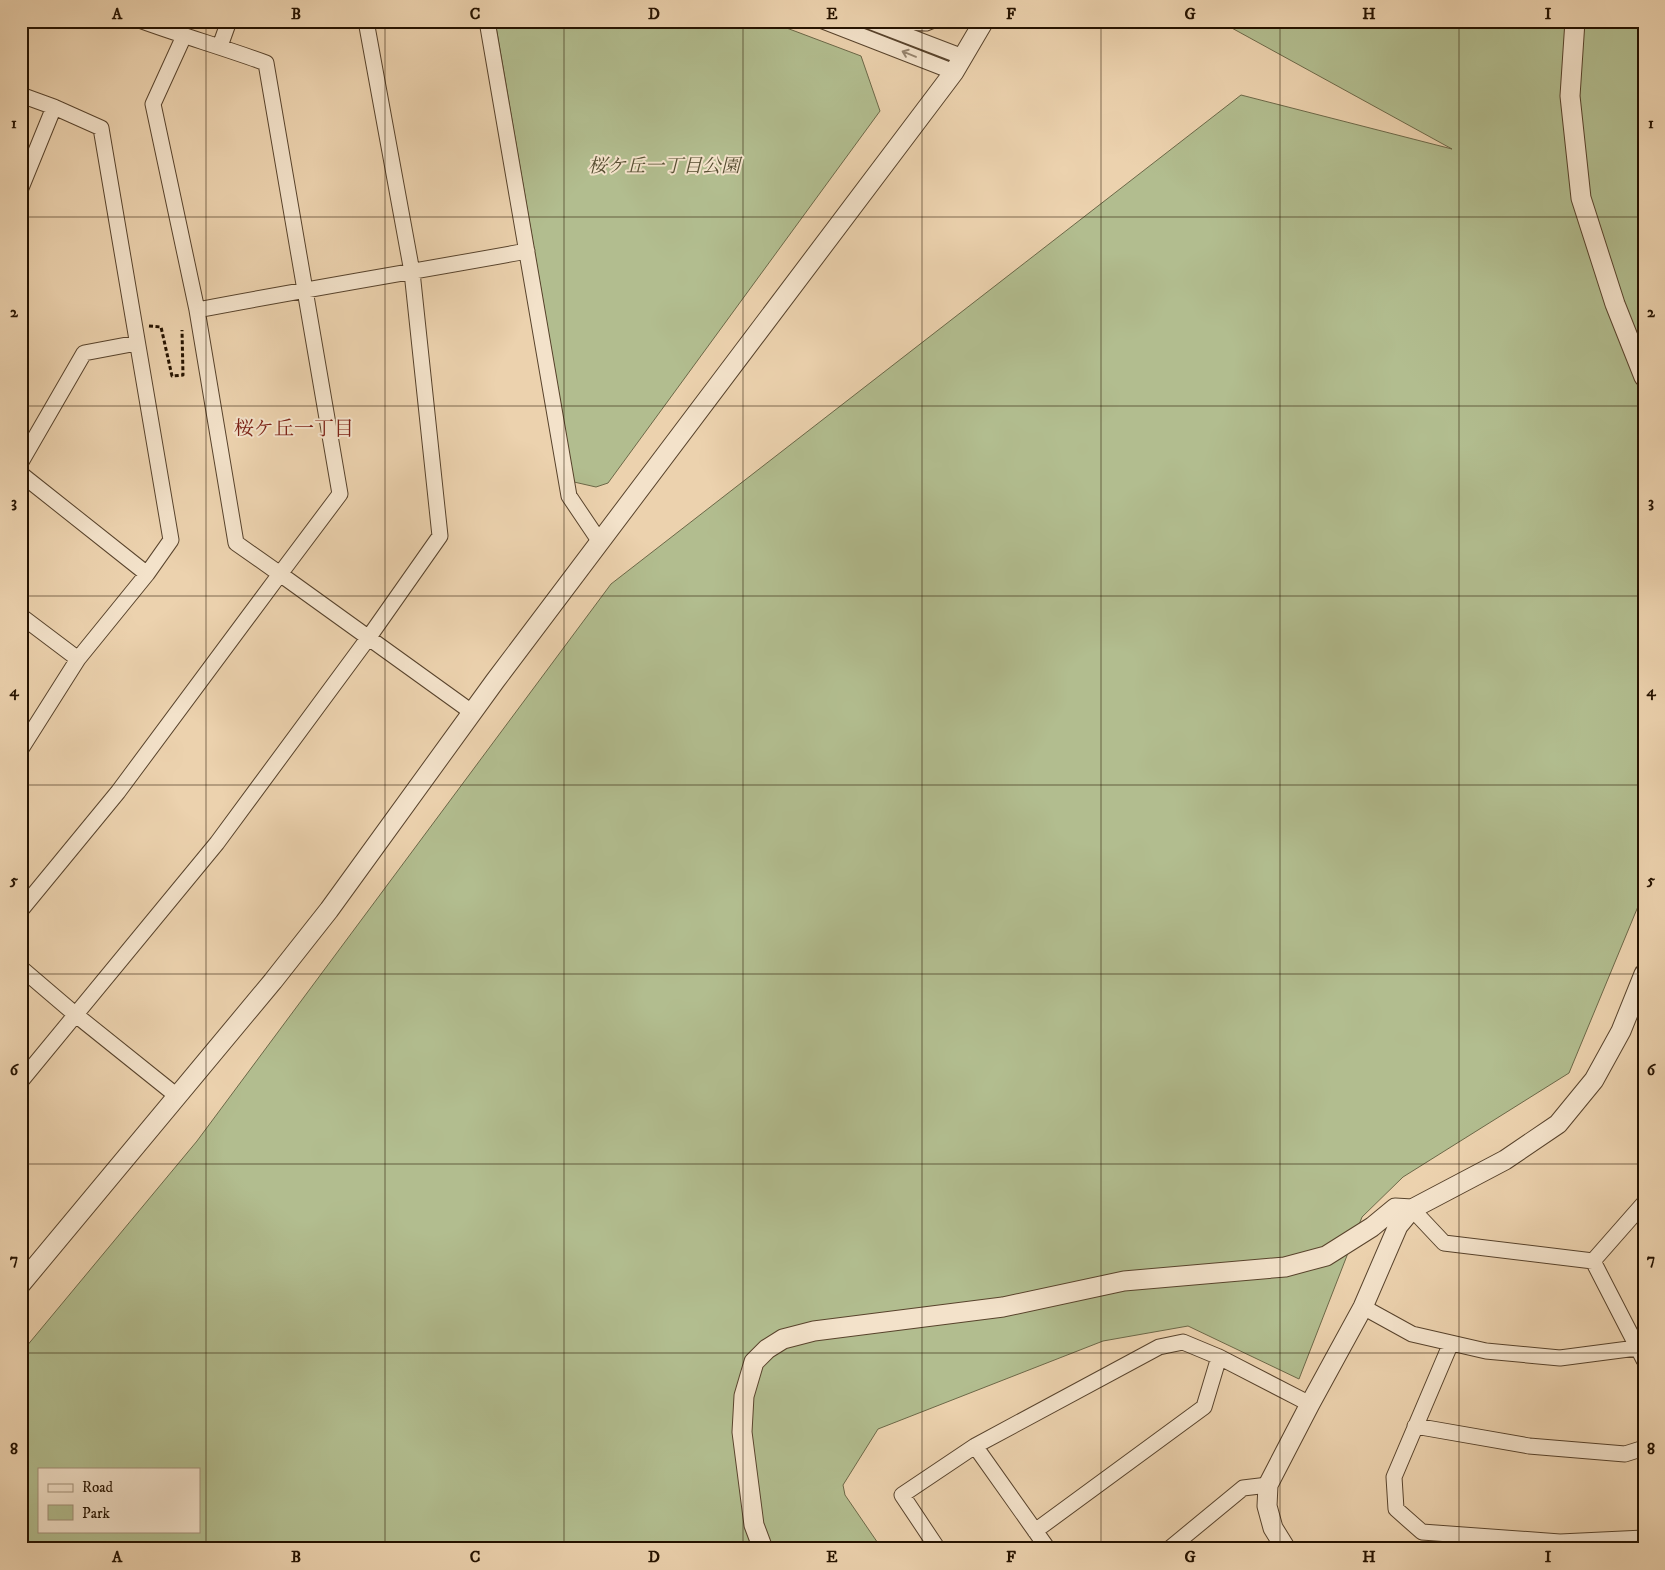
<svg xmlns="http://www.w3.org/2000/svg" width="1665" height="1570" font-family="'IM FELL DW Pica','Noto Serif JP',serif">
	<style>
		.green { fill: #b2bd8f; stroke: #6c6848; fill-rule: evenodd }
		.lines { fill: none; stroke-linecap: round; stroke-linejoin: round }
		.minor-casing { stroke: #58432c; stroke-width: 17 }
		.tertiary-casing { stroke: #58432c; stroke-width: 21 }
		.path { stroke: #261300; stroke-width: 3; stroke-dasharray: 4 2.5; stroke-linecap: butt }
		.minor { stroke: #f3e2ca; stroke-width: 15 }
		.tertiary { stroke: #f3e2ca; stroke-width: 19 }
		.oneway { stroke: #97856f }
		.grid { fill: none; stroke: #261300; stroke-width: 1; stroke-opacity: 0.55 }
		.labels { text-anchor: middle; stroke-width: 4; stroke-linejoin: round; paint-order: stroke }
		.park-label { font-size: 19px; font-style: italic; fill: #574e32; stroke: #f3e2ca }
		.neighbourhood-label { font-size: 20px; fill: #7a1f14; stroke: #f3e2ca }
		.neatline { fill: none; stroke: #261300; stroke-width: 2 }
		.grid-label { font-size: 16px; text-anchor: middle; font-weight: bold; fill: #261300 }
	</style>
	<rect width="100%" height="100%" fill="#ecd2ae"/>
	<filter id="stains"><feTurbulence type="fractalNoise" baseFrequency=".004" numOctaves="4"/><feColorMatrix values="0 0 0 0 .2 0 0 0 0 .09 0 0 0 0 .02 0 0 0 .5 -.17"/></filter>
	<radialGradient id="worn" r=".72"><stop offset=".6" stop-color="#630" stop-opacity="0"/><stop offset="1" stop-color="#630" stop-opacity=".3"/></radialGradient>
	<path class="green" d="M495 21H768L861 56 880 111 608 483 596 487 574 482Z
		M1219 21H1644V737L1642 744 1644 746V892L1569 1073 1403 1177 1362 1217 1299 1379 1188 1326 1103 1341 878 1429 843 1485 845 1495 882 1549H21V1353L197 1141 611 584 1241 95 1452 149ZM39 1469H199V1531H39Z"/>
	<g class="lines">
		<defs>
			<path id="minor" d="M142 21C183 36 225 48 266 63L340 494 280 574 473 713
				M487 21 569 496 600 542
				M823 21 954 72
				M869 21 963 57
				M885 21 926 23 931 21
				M220 46 229 21
				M21 95 54 107 101 128 171 540 147 574 78 659 21 749
				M21 188 54 107
				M197 310C307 289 417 271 527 251
				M21 462 84 353 137 343
				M21 474 147 574
				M21 616 78 659
				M21 910 118 792 280 574 236 543 197 310 153 104 184 36
				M21 968 76 1015 177 1096
				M21 1081 217 843 369 637 440 536 412 272 366 21
				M1412 1209 1444 1243 1593 1261 1644 1203
				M1593 1261 1644 1360
				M1363 1307 1412 1334 1486 1351 1560 1358 1644 1347
				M1451 1343 1394 1477 1396 1509 1422 1532 1560 1542 1644 1538
				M1415 1426 1529 1446 1625 1454 1644 1448
				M975 1446 1048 1549
				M1035 1531 1204 1407 1219 1357
				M938 1549 902 1495 975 1446 1159 1347 1183 1342 1219 1357 1310 1404
				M1169 1549 1243 1488 1268 1485"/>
			<path id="tertiary" d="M1575 21 1570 96 1581 198 1615 304 1644 377
				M21 1284 273 981 329 910 495 681 954 72 984 21
				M763 1549 754 1525 742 1432 744 1396 754 1362 767 1349 783 1339 814 1331 1003 1307 1124 1281 1285 1267 1326 1256 1372 1227 1395 1208 1412 1209
				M1286 1549 1273 1528 1267 1506 1268 1485 1310 1404 1363 1307 1398 1226 1412 1209 1505 1160 1558 1124 1594 1080 1621 1031 1644 974"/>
		</defs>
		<use href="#minor" class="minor-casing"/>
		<use href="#tertiary" class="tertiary-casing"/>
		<path class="path" d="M149 326 161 327 172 376 183 375 182 330"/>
		<use href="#minor" class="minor"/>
		<use href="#tertiary" class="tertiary"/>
	</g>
	<defs><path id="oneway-shaft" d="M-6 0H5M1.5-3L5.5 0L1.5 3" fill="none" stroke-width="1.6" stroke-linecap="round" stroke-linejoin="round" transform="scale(1.25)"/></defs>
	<use class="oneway" href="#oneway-shaft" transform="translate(909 54) rotate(-158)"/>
	<path class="grid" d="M206 21V1549M385 21V1549M564 21V1549M743 21V1549M922 21V1549M1101 21V1549M1280 21V1549M1459 21V1549M21 217H1644M21 406H1644M21 596H1644M21 785H1644M21 974H1644M21 1164H1644M21 1353H1644"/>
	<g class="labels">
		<g class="park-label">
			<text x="664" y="172">桜ケ丘一丁目公園</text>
		</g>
		<g class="neighbourhood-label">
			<text x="294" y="435">桜ケ丘一丁目</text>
		</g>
	</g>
	<rect width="1665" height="1570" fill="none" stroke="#ecd2ae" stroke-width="55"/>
	<rect x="38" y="1468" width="162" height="65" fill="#f3e2ca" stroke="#a18f79"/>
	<rect x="48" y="1484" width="25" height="8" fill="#f3e2ca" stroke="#a18f79"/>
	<text x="82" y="1492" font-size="15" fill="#261300">Road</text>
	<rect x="48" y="1505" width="25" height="15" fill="#b2bd8f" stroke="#a18f79"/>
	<text x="82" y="1518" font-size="15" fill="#261300">Park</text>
	<rect x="28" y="28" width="1610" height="1514" class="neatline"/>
	<g class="grid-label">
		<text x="117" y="19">A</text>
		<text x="296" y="19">B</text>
		<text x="475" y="19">C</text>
		<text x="654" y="19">D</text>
		<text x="832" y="19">E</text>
		<text x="1011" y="19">F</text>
		<text x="1190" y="19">G</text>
		<text x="1369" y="19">H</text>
		<text x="1548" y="19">I</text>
		<text x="14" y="128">1</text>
		<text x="1651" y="128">1</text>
		<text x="14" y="317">2</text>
		<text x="1651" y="317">2</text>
		<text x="14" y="507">3</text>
		<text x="1651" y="507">3</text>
		<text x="14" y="696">4</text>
		<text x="1651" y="696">4</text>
		<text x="14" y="885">5</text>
		<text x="1651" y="885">5</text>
		<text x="14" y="1075">6</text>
		<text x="1651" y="1075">6</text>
		<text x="14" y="1264">7</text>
		<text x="1651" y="1264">7</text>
		<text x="14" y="1454">8</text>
		<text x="1651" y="1454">8</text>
		<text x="117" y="1562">A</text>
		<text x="296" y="1562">B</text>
		<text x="475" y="1562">C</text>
		<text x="654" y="1562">D</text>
		<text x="832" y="1562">E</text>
		<text x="1011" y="1562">F</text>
		<text x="1190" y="1562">G</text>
		<text x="1369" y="1562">H</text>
		<text x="1548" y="1562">I</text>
	</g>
	<rect width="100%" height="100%" filter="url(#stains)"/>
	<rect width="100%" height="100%" fill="url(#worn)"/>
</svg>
